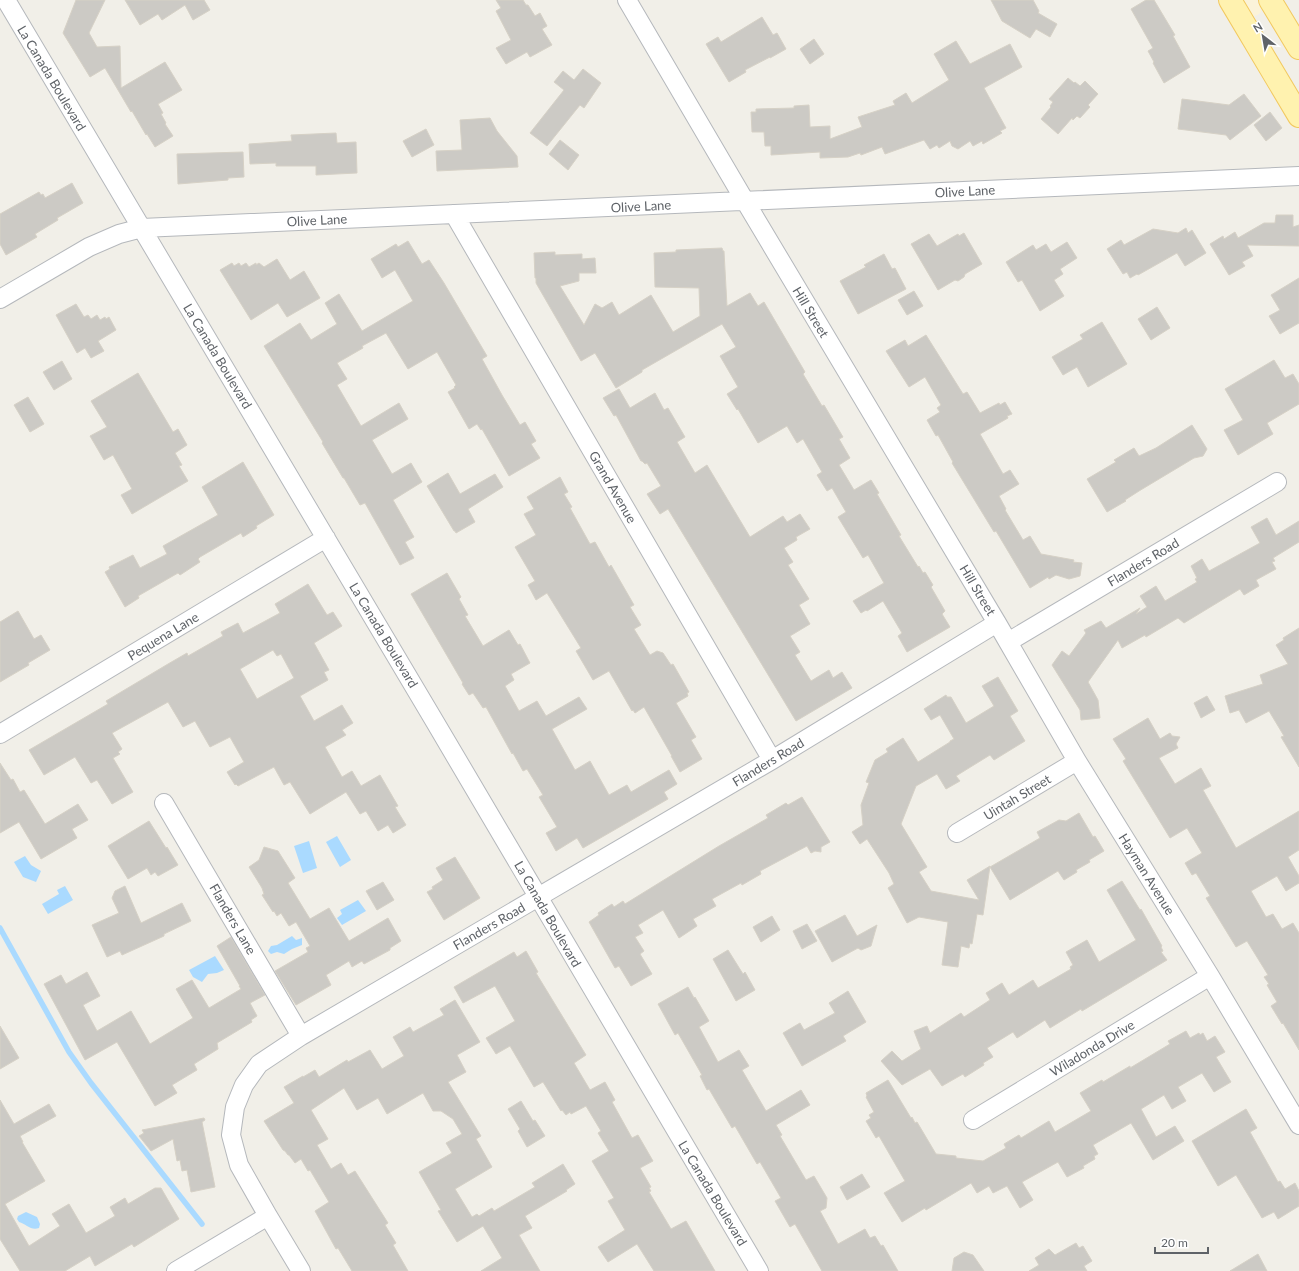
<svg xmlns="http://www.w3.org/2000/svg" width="1299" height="1271" font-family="Lato,sans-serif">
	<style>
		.sand { fill: #fbf3d9 }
		.water { fill: #aadaff }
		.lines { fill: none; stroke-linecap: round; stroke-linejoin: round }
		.stream { stroke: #aadaff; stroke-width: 5.5 }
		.building { fill: #cccac5; stroke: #d6d1c6; fill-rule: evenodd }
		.minor-casing { stroke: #b5b8bc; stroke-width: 20 }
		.major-casing { stroke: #f2c960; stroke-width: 24 }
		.minor { stroke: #fff; stroke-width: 18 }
		.major { stroke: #fff2af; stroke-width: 22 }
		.labels { text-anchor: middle; stroke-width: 3.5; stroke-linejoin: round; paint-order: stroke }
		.street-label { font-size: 13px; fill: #5f6368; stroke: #fff }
	</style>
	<rect width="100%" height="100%" fill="#f1efe8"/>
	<path class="sand" d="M1240 0H1257L1260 6 1261 12C1251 23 1245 8 1240 0Z"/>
	<path class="water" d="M337 836 351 860 340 867 326 842Z
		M309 841 317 868 303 873 294 846Z
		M25 856 31 865 41 871 36 882 23 877 14 862Z
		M65 886 73 900 48 914 42 904 59 894 57 890Z
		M358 900 366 911 342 925 337 918 342 914 340 910Z
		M292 936 296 940 302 938V945L292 949 284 954 277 952 271 954 268 951 271 946 277 945Z
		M215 956 224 970 217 973 208 974 202 982 193 977 189 970Z
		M26 1212 37 1217 40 1224 39 1228C31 1231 26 1224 19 1222L17 1219 18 1216Z"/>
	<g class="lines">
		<path class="stream" d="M0 928 69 1052 91 1083 202 1224"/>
	</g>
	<path class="building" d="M76 0H105L89 33 97 47 120 46 121 88 165 62 182 90 158 104 163 113 161 114 166 123 165 124 173 136 155 147 147 134 146 135 132 111 131 112 105 68 90 77 63 33Z
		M125 0H204L210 10 193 20 185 5 162 20 158 14 140 25Z
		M496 0H523L526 5H528L535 16 540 13 547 26 542 29 552 45 530 57 527 52 506 64 496 48 511 40 496 11 501 8Z
		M991 0H1033L1039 11 1038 13 1057 24 1050 37 1036 29 1030 38 1002 21Z
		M1146 0H1154L1175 35 1173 36 1190 67 1164 83 1153 63 1154 62 1148 51 1153 48 1131 9Z
		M762 17 773 35 777 33 786 49 770 58V57L745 70 746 72 729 82 706 44 718 37 721 42Z
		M814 39 824 54 810 64 800 49Z
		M956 41 970 64 1010 44 1022 67 984 88 1006 128 1000 131 1002 133 983 144 982 141 973 146 970 141 958 149 952 146 950 141 939 148 937 145 930 149 924 140 885 154 882 147 861 155 860 153 848 157 820 158V152L771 155V146H765L764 132H752L751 112H756V109L794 108V106L809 105 810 127 830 126V139L862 127 858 117 895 105 893 101 906 93 912 103 949 80 934 54Z
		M583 69 601 83 584 108 580 105 547 146 530 133 564 90 554 82 563 71 574 80Z
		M1068 78 1074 83 1075 82 1080 86 1085 81 1098 94 1088 105 1090 107 1080 118 1077 116 1073 120 1072 118 1058 134 1041 119 1051 107 1050 106 1053 102 1049 99Z
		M1244 94 1261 116 1230 140 1226 135 1178 129 1182 99 1229 105Z
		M1270 112 1282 128 1266 141 1254 125Z
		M490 118 497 131 517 156 518 167 437 171 436 151 462 150 460 120Z
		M426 129 434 145 412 157 403 141Z
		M336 133 337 143 356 142 357 173 316 175V166H276V163L250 164 249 144 292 141 291 135Z
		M560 140 579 155 568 170 549 154Z
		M243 152 244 177 228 178V180L178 184 177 154Z
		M72 183 83 203 57 218 58 220 35 234 37 237 6 255 0 244V214L39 192 41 195 43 194 45 198Z
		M1276 215H1293V227L1299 225V246L1247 245 1253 256 1242 262 1245 266 1229 275 1210 244 1223 236 1224 239 1235 232 1238 238 1264 223H1275Z
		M1186 228 1188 233 1192 230 1206 253 1185 266 1177 253 1138 275 1137 274 1130 278 1127 272 1123 274 1107 249 1121 240 1124 245 1153 229 1178 233Z
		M964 233 982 264 965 274 964 277 958 281 955 280 938 290 911 244 929 234 937 246 958 234 959 236Z
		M408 241 422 264 429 260 444 283 487 356 482 359 502 395 520 425 525 422 536 441 531 444 540 458 509 476 482 429 481 430 477 424 469 429 448 392 455 388 454 387 456 385 437 352 408 369 386 333 362 346 363 348 337 363 347 379 337 385 361 426 399 403 408 419 372 440 392 474 411 463 422 482 393 500 414 537 405 542 414 558 400 565 365 503 360 505 344 478H343L322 443 323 442 264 346 300 323 311 340 337 324 325 303 339 294 362 331 413 301 395 270 382 278 371 259 396 244 398 247Z
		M1067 242 1077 258 1060 269 1063 274 1054 280 1064 296 1040 311 1022 280 1018 282 1006 262 1033 245 1036 250 1046 244 1051 252Z
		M722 248 723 251H724L727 306 750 293 758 306 764 302 805 372 803 374 822 406 824 405 843 437 839 439 850 458 839 465 854 490 871 480 879 493 877 494 901 535 899 536 918 567 919 566 923 573 925 572 933 585 931 587 945 611 942 614 950 627 907 652 898 636 902 633 883 601 867 611 866 610 861 613 853 601 884 583 868 555 863 558 838 517 846 512 832 488 827 491 817 475 822 472 803 439 797 443 787 426 758 443 738 409 737 410 727 394 738 387 720 356 736 347 722 324 642 370V372L616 388 595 353 581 361 536 283V278H535L534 253 555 252V255L582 254V259L595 258 596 273H579V281L560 286 584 325 595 304 602 308 612 302 619 315 651 295 673 332 700 316 699 288 655 287 654 253 676 252V250Z
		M884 254 892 269 895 268 906 289 858 314 840 281 866 267 864 265Z
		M277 259 290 280 304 271 320 298 287 317 278 303 251 320 220 270 232 263 234 266 239 263 241 266 246 263 249 267 256 263V265L259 263 264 267Z
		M1299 278V323L1280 334 1269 316 1280 310 1271 295Z
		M914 291 923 306 907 315 898 300Z
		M76 304 84 317 88 315 91 319 97 315 100 320 105 317 106 319 109 317 116 330 98 341 104 351 91 358 85 348 77 353 56 315Z
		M1157 307 1170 328 1151 340 1138 319Z
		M1102 322 1127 364 1088 387 1077 367 1063 375 1052 357 1083 339 1080 335Z
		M926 335 963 394 967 392 980 413 999 403 1000 405 1005 402 1012 414 1007 416 1008 418 980 434 1003 474 1010 470 1019 484 999 496 1006 509 1005 510 1023 540 1030 536 1041 554 1074 560 1073 562 1082 563 1080 576 1069 579 1056 575 1049 579 1048 577 1030 588 996 531 994 532 952 463 953 462 938 435 936 436 927 420 940 412 937 408 941 405 925 377 909 387 886 351 905 340 908 346Z
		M1274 360 1285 378 1293 374 1299 384V404L1267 423 1273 434 1238 455 1224 430 1243 420 1225 389Z
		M62 361 72 379 54 390 43 372Z
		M138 373 173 432 178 429 187 445 175 453 182 465 179 466 188 481 132 514 121 495 132 489 113 455 104 460 90 436 107 427 91 401Z
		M619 389 630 408 655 393 664 410 668 408 685 437 677 442 695 473 707 465 750 537 783 516 787 522 800 514 810 529 796 537 797 540 784 548 793 562 788 565 809 599 799 605 810 624 790 636 800 652 795 655 811 681 829 670 833 678 842 672 852 688 796 721 668 509 660 514 647 494 661 486 647 463 645 464 642 461H641L616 415 614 416 603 398Z
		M28 397 44 424 30 432 14 405Z
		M1192 425 1207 449 1203 456 1194 458 1139 491 1125 500 1126 501 1107 512 1087 479 1116 462 1114 460 1134 448 1139 456 1156 448Z
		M243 462 274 515 256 526 257 528 243 537 241 533 200 557 198 559 200 562 180 575 178 573 138 596 139 598 125 607 105 572 110 569 109 567 133 555 140 568 167 554 163 546 218 515 202 487Z
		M448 473 460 494 495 474 503 487 468 509 475 522 456 533 455 531H454L427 486Z
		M560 477 568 492 564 494 572 507 570 508 590 544 595 542 609 567 611 565 634 605 630 607 641 625 634 629 650 655 657 651 663 653 671 665 673 664 689 692 687 693 688 696 676 703 696 737 691 740 702 759 680 772 671 756H672L644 707 635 713 633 710 632 711 609 671 593 680 576 651 581 648 547 593 536 600 528 585 535 581 515 547 536 535 524 514 534 509 527 497Z
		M1267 518 1276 535 1299 521V542L1273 558 1275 561 1272 562 1276 569 1256 580 1259 586 1244 595 1240 589 1184 623 1178 618 1146 637 1145 635 1122 648 1118 640 1088 682 1098 700 1100 718 1081 720 1080 710 1052 665 1062 651 1069 656 1086 633 1084 630 1101 621 1106 628 1140 608 1136 614 1147 607 1140 596 1156 586 1165 601 1197 582 1195 579 1197 578 1191 566 1202 559 1209 571 1260 543 1251 527Z
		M447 573 461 597 459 599 468 615 465 616 483 646 509 630 518 645 520 644 530 663 511 674 514 680 505 686 519 711 537 701 546 716 579 697 587 709 552 729 575 770 590 761 609 795 627 785 631 792 669 770 677 784 664 792 668 799 583 848 577 838 556 851 546 833 557 827 539 797 543 795 527 769 523 771 513 753 512 754 486 707 483 708 473 693 469 695 462 684 463 683 411 594Z
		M308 584 327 615 333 612 342 626 314 643 329 670 324 672 328 680 300 696 314 721 342 705 353 723 342 730 346 735 325 747 342 777 352 771 361 786 380 775 398 806 395 807 406 825 393 833 388 825 378 831 366 811 360 814 346 792 310 814 290 782 284 785 274 767 238 786 236 784 235 785 227 772 244 762 230 737 210 747 195 721 183 727 168 702 112 733 122 749 118 752 120 754 113 758 133 792 112 804 97 780 91 783 75 757 44 775 29 750 108 704 106 701 168 664 187 653 188 656 223 636 221 632 238 623 243 633 280 613 275 604ZM273 650 277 656 281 654 294 678 257 699 240 669Z
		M18 611 34 639 41 635 50 650 28 663 29 665 0 682V622Z
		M1299 628V767L1281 737 1284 736 1269 711 1246 723 1239 710 1230 713 1225 696 1263 684 1260 675 1288 664 1276 645 1284 640 1283 638Z
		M998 677 1018 711 1010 716 1025 741 994 760 990 755 956 776 960 781 946 789 937 774 916 786 901 824 927 867 919 872 931 891 979 900 967 880 990 866 983 915 977 914 972 944 970 943 969 948 961 946 958 967 942 965 948 922 919 917 907 923 888 888 894 884 889 873 867 839 860 844 852 832 863 825 861 805 869 783 866 782 875 760 888 752 886 749 903 738 918 762 950 742V741L954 739 940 715 931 720 924 709 946 695 947 697H951L966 723 994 706 982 686Z
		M1207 696 1215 710 1201 718 1194 703Z
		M1148 718 1160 739 1170 733 1172 736 1180 737 1176 744 1178 748 1159 758 1175 784 1201 768 1211 786 1203 790 1236 848 1299 811V850L1288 857 1299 876V883L1286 891 1277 876 1251 891 1266 917 1273 914 1282 929 1293 923 1299 933V1050L1283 1023 1282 1024 1271 1006 1277 1002 1267 985 1269 984 1264 977 1268 975 1247 941 1236 947 1206 898 1210 896 1196 873 1192 875 1185 863 1202 853 1187 828 1170 838 1123 761 1126 759 1113 739Z
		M0 763 11 780 13 779 20 792 24 790 45 824 78 804 88 820 72 829 77 838 41 859 19 822 0 833Z
		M802 797 830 842 821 847V852L815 851 811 853 807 846 760 871 761 874 742 885 741 883 712 899 716 906 693 919 697 926 679 938 663 910 638 925 643 933 635 937 644 951 640 954 652 974 631 986 619 966 615 968 589 922 599 915 598 913 612 904 614 907 623 901 625 904 719 846 768 818 766 815 786 803 788 805Z
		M1079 813 1093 837 1095 836 1104 851 1089 860 1090 862 1076 870 1077 872 1064 880 1058 871 1010 900 990 867 1040 838 1037 832 1059 820 1066 821Z
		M149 821 166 848 167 847 178 865 158 876 155 872 151 875 147 868 128 879 108 846Z
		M264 847 278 851 295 878 288 883 310 919 329 908 349 941 388 918 401 941 390 948V950L364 964 362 961 352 967 349 961 326 975 331 985 296 1005 275 971 308 952 306 948 310 946 296 922 289 926 281 913 277 916 274 911 273 912 262 895 264 894 262 888 249 867 259 860Z
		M455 857 480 898 444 920 427 892 433 889 432 887 443 880 436 868Z
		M1122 881 1140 910 1141 909 1162 946 1161 947 1163 951 1161 952 1167 960 1082 1011 1081 1009 1050 1028 1045 1020 1017 1038 1013 1032 987 1048 993 1057 983 1063 984 1065 965 1077 963 1074 942 1086 930 1069 902 1085 881 1061 892 1051 902 1061 921 1049 914 1031 927 1026 930 1033 961 1013 964 1017 990 1000 986 993 1002 983 1009 995 1033 980 1038 988 1071 969 1070 967 1073 965 1066 952 1087 940 1099 962 1136 940 1107 890Z
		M383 882 394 900 377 910 366 891Z
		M125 886 141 923 182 903 191 921 164 934V936L122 955 120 951 107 957 92 925 119 913 112 898 115 891Z
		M845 915 857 936 877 925 871 946 861 950 858 948 832 962 815 931Z
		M772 916 780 930 761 942 753 927Z
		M807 924 817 941 802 949 793 931Z
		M231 937 265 995 250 1003 257 1016 251 1020 252 1022 217 1043 218 1049 194 1064 197 1070 172 1085 177 1093 155 1106 117 1042 85 1060 44 984 61 975 66 984 87 972 100 996 83 1005 97 1031 131 1011 150 1044 193 1018 176 989 192 980 209 1008 241 989 239 986H240L217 946Z
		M728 950 743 974 745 972 755 990 736 1001 713 959Z
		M526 951 538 972 536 973 586 1055 574 1063 590 1090 605 1082 615 1100 612 1102 632 1138 638 1135 653 1161 640 1168 651 1187 649 1188 651 1191 649 1192 671 1229 686 1221 715 1271H654L637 1244 608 1262 598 1247 625 1230 608 1201 614 1198 592 1161 609 1151 598 1133 601 1131 586 1106 571 1114 570 1112 566 1115 562 1110 561 1111 543 1082 534 1087 510 1046 496 1054 486 1038 515 1021 495 986 463 1003 454 987 514 952 517 957Z
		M688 987 694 998 695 997 709 1021 699 1027 718 1062 739 1050 749 1066 742 1070 766 1111 801 1090 810 1105 776 1125 782 1135 780 1136 806 1180 814 1176 827 1198 826 1208 820 1211 838 1244 865 1229 870 1238 875 1236 881 1246 883 1245 898 1271H822L795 1224 790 1227 775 1201 781 1198 760 1162 757 1164 735 1126 732 1128 709 1089 707 1090 700 1076 702 1075 678 1033 675 1035 658 1004Z
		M848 991 866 1022 843 1036 846 1041 802 1066 783 1033 800 1023 804 1030 835 1013 829 1003Z
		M455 1000 480 1042 457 1055 466 1072 448 1082 481 1136 476 1139 492 1167 455 1189 472 1217 477 1214 479 1216 492 1208 494 1211 535 1187 532 1183 563 1164 575 1184 566 1190 567 1191 525 1216 532 1228 519 1235 540 1271H481L502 1258 483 1226 457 1242 438 1211 441 1210 419 1172 452 1153 446 1143 462 1134 453 1119 441 1111H433L423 1093 387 1114 378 1098 357 1110 344 1088 311 1110 328 1139 317 1145 331 1169 341 1163 348 1175 355 1171 388 1223 385 1225 396 1243 393 1245 408 1271H352L338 1248 336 1249 315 1211 329 1202 310 1170 308 1171 301 1159 295 1163 289 1155H288L285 1151 283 1150 264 1121 294 1103 284 1087 303 1076V1077L315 1070 319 1077 347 1060 348 1062 370 1050 382 1069 404 1056 393 1037 410 1027 413 1032 444 1015 440 1009Z
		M0 1026 19 1058 0 1069Z
		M1186 1031 1190 1038 1199 1033 1200 1035 1203 1033 1207 1041 1215 1036 1225 1052 1216 1057 1231 1082 1214 1092 1202 1073 1178 1087 1186 1101 1172 1109 1164 1095 1141 1109 1156 1137 1175 1126 1184 1141 1153 1160 1131 1123 1093 1145 1098 1154 1094 1156 1095 1159 1083 1166 1084 1168 1067 1177 1058 1162 1022 1182 1033 1200 1020 1208 1007 1186 993 1193 989 1186 977 1193 971 1183 926 1210 925 1208 902 1222 884 1193 905 1181 879 1136 876 1138 866 1121 871 1118 869 1115 874 1112 866 1097 867 1096 866 1093 888 1080 911 1118 912 1117 915 1123 917 1122 936 1154 956 1156V1158L983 1161 1006 1148 1004 1144 1019 1135 1021 1138 1049 1121 1055 1132 1091 1111 1080 1093 1102 1080 1103 1082 1130 1066V1068L1170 1044 1168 1041Z
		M0 1100 14 1124 49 1104 56 1116 20 1136 23 1142H22L45 1181 5 1204 29 1246 60 1226 52 1214 69 1204 86 1233 115 1216 110 1207 125 1198 128 1204 155 1188H161L179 1219 134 1247 132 1244 95 1266 90 1256 65 1271H20L0 1239Z
		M521 1101 533 1121 535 1120 545 1136 527 1147 518 1131 520 1129 508 1109Z
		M1246 1109 1257 1128 1250 1132 1278 1182 1280 1181 1285 1189 1295 1183 1299 1191V1206L1278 1219 1274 1212 1262 1218 1236 1175 1218 1186 1192 1141Z
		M204 1118 205 1120 202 1122 215 1187 191 1192 187 1170 182 1171 180 1160 177 1161 173 1139 151 1151 139 1136 144 1133 142 1130Z
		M862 1174 870 1187 847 1200 840 1187Z
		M1076 1243 1079 1248 1083 1246 1092 1261 1084 1266 1087 1271H1029L1039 1265 1035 1258 1049 1249 1055 1255Z
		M964 1252 973 1255 984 1271H952L954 1258Z
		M1258 1254 1267 1271H1230Z"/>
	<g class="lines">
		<defs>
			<path id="minor" d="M6 0 435 722 759 1271
				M627 0 745 201 997 623 1077 761 1210 976 1299 1125
				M454 214 772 760
				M0 299 89 247 119 234 142 228 1299 176
				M1008 642 1277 482
				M0 734 326 538
				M164 803 301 1036
				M957 833 1077 761
				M973 1120 1210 976
				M268 1216 301 1271
				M176 1271 268 1216 239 1165 231 1135 235 1107 244 1085 259 1064 301 1036 772 760 997 623"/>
			<path id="major" d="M1230 0 1299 116
				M1270 0 1299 48"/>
		</defs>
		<use href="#minor" class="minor-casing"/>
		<use href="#major" class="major-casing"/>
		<use href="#minor" class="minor"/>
		<use href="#major" class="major"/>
	</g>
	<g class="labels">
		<g class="street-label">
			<text transform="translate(52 78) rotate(59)" y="5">La Canada Boulevard</text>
			<text transform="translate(965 191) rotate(-3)" y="5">Olive Lane</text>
			<text transform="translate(641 206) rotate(-3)" y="5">Olive Lane</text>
			<text transform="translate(317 220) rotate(-3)" y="5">Olive Lane</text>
			<text transform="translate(811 312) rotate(59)" y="5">Hill Street</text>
			<text transform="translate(218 356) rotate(59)" y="5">La Canada Boulevard</text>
			<text transform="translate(613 487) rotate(60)" y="5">Grand Avenue</text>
			<text transform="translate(1143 562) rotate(-31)" y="5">Flanders Road</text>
			<text transform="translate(978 590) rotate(59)" y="5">Hill Street</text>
			<text transform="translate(384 635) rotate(59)" y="5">La Canada Boulevard</text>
			<text transform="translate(163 636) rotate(-31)" y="5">Pequena Lane</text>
			<text transform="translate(768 762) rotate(-31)" y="5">Flanders Road</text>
			<text transform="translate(1017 797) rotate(-31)" y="5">Uintah Street</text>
			<text transform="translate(1147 874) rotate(58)" y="5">Hayman Avenue</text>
			<text transform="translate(548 914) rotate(60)" y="5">La Canada Boulevard</text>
			<text transform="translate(233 919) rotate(60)" y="5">Flanders Lane</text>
			<text transform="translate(489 926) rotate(-30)" y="5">Flanders Road</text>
			<text transform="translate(1092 1048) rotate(-31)" y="5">Wiladonda Drive</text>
			<text transform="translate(713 1193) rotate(59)" y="5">La Canada Boulevard</text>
		</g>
	</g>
	<g transform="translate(1263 36) rotate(329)" stroke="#ffffff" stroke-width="3" paint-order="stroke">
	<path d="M0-3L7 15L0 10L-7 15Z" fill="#5f6368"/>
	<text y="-6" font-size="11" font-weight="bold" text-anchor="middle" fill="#5f6368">N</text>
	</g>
	<path d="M1155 1247v6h53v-6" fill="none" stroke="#5f6368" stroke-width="2"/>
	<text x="1161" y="1247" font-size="12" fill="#5f6368" stroke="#ffffff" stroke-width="3" paint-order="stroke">20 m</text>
</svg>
